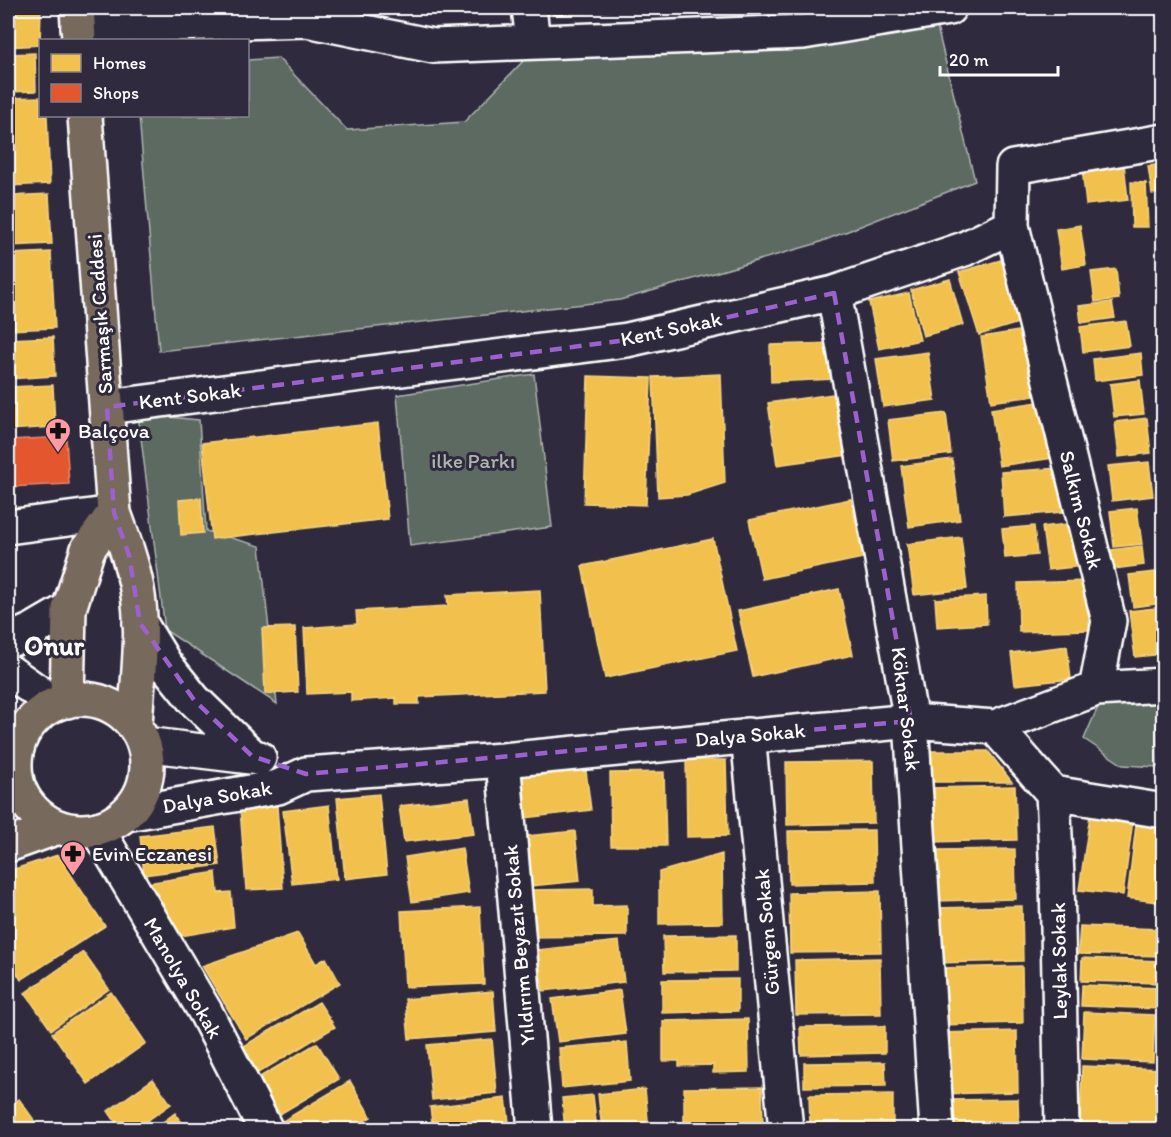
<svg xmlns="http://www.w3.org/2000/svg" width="1171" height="1137" font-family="Itim,sans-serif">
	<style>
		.green { fill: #5c6b62; stroke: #aeb5b0; stroke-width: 1.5 }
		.homes { fill: #f2c14e; stroke: #f6d483; stroke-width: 1.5 }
		.shops { fill: #e4572e; stroke: #ec896d; stroke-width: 1.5 }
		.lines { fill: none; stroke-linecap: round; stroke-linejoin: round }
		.minor-casing { stroke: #fff; stroke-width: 38 }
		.major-casing { stroke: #fff; stroke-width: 38 }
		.minor { stroke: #2f2a3d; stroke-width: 33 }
		.major { stroke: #77695c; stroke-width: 33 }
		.marked { fill: none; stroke: #9c61cf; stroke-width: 4.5; stroke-dasharray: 12 8; stroke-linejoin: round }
		.labels { text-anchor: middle; stroke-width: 6; stroke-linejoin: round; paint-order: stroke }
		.street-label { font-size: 21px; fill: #fff; stroke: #2f2a3d }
		.poi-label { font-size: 21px; fill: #fff; stroke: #2f2a3d; text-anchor: start }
		.park-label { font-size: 21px; fill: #aeb5b0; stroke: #2f2a3d }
		.district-label { font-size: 27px; font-weight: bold; fill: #fff; stroke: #2f2a3d }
	</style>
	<rect width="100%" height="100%" fill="#2f2a3d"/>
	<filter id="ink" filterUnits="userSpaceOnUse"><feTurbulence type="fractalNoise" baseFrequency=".0167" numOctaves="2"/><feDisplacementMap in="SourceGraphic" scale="12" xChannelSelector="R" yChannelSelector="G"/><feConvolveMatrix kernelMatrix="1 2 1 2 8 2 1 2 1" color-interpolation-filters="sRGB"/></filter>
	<g filter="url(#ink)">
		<path class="green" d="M936 23 975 181 815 244 620 300 159 351 139 116H248V60L278 58 347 130 464 122 531 53Z
			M534 374 552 527 410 546 397 395Z
			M138 414 199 420 206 531 260 546 277 704 165 630Z
			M1156 692 1157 767 1123 765 1084 739 1104 693Z"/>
		<path class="homes" d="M8 8H41L40 45 8 47Z
			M552 8H639L553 15Z
			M35 53 36 91 8 92V54Z
			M40 97V116H47L50 184 8 186V98Z
			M1124 164 1128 200 1086 205 1082 168Z
			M1164 164V208L1162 193 1152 194 1148 166Z
			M1131 182 1146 183 1148 227H1132Z
			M49 194 52 244 8 246V196Z
			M1080 225 1086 265 1062 269 1056 229Z
			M51 252 55 328 8 330V254Z
			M1008 258 1028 320 979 335 959 272Z
			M1116 269 1119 299 1095 302 1091 272Z
			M950 279 963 325 923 336 911 290Z
			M909 293 920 340 879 349 869 302Z
			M1112 302 1115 318 1081 323 1079 306Z
			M1126 321 1130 346 1083 352 1080 327Z
			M1024 330 1034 396 991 402 981 337Z
			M53 337 55 376 8 379V339Z
			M834 343 835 379 771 382 770 345Z
			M928 352 935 400 883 407 876 359Z
			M1141 353 1143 375 1095 381 1093 359Z
			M721 374 725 483 687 495 658 497 653 377Z
			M588 376 651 378 646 505 584 503Z
			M1140 380 1144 414 1114 417 1110 384Z
			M53 385 55 427 8 430V387Z
			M840 393 848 455 777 465 768 403Z
			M1045 401 1053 458 999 466 991 409Z
			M946 413 951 454 893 461 888 420Z
			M1147 418 1151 453 1119 457 1115 422Z
			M378 423 388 519 212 539 202 443Z
			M952 459 960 520 909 527 901 466Z
			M1149 462 1153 496 1112 501 1108 466Z
			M1059 468 1063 512 1004 517 1001 472Z
			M201 498 203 533 181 535 179 500Z
			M851 499 863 558 762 579 749 520Z
			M1137 508 1142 544 1114 547 1110 511Z
			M1076 523 1083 566 1048 570 1042 527Z
			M1034 526 1037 555 1005 558 1002 529Z
			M961 537 967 589 914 595 907 544Z
			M713 539 737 651 605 678 582 566Z
			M1142 546 1144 565 1114 569 1111 550Z
			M1164 571V603L1133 607 1129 575Z
			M1088 581 1089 630 1019 632 1018 583Z
			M839 589 853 655 753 677 738 611Z
			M540 590 545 691 419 697V704H396V698L351 701V692L307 694 304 628 357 624 356 611 448 606 447 595Z
			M986 596 987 624 937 627 935 599Z
			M1164 607V654L1135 657 1129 611Z
			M295 627 298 692 265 694 262 628Z
			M1067 646 1071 679 1015 685 1011 653Z
			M928 751H988L1012 782H928Z
			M686 760H726L728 836 687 837Z
			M873 761 874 823 787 825 786 762Z
			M585 763 591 810 516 819 511 772Z
			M664 772 666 846H611L610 773Z
			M1015 786 1017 840 930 842 928 788Z
			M379 794 387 874 345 879 337 798Z
			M469 798 474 834 404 842 399 806Z
			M329 805 337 879 292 884 283 811Z
			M277 806 283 888 246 890 240 808Z
			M1090 815 1133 820 1123 895 1079 890Z
			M1136 825 1164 828V903L1127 898Z
			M215 827 220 865 144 875 140 836Z
			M874 830 875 882 789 884 788 831Z
			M575 831 580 881 521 887 517 837Z
			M462 848 469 893 412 902 405 857Z
			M1015 849 1016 899 935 901 934 850Z
			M722 854 723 923 659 924V872Z
			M58 855 105 926 21 980 8 959V871Z
			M216 872 218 893 231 892 234 927 181 936 147 883Z
			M593 889V906L627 905V936L528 937V890Z
			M880 891 881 952 790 953 789 893Z
			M1022 906 1023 961 935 963 934 908Z
			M480 907 484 984 405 987 401 911Z
			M1080 926 1161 929 1160 956 1078 954Z
			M298 933 316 964 326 958 340 983 246 1039 202 966Z
			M736 935V971L664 972 663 936Z
			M619 941 624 982 543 991 538 950Z
			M83 952 109 989 51 1030 25 993Z
			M880 958 881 1014 796 1015 795 960Z
			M1082 958 1162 961 1161 983 1081 981Z
			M1022 966 1023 1023 937 1025 936 968Z
			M738 979V1011L662 1013V980Z
			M1082 985 1161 988V1009L1081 1006Z
			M620 990 626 1034 558 1042 552 999Z
			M493 991 496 1032 409 1039 405 999Z
			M111 992 146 1043 88 1084 52 1033Z
			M319 1002 335 1027 258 1073 242 1047Z
			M1084 1012 1155 1015 1153 1062 1082 1059Z
			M748 1019 749 1072 713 1073V1065L679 1066V1061H663V1021Z
			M885 1026V1053L801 1055 800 1027Z
			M1017 1031 1018 1092 940 1094 939 1033Z
			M492 1039 497 1093 432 1100 427 1045Z
			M627 1042 630 1081 562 1088 559 1048Z
			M317 1043 339 1079 280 1114 258 1078Z
			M885 1062 886 1086 804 1087V1063Z
			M1082 1066 1164 1069V1130H1080Z
			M153 1079 171 1104 134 1130H121L108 1111Z
			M350 1081 371 1117 349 1130H286L281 1122Z
			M762 1087 763 1130H684V1088Z
			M645 1089 649 1130H602L598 1094Z
			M893 1094V1126L810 1127 809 1095Z
			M593 1095 597 1130H565L562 1098Z
			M506 1098 510 1130H433L430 1107Z
			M19 1099 37 1124 29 1130H8V1107Z
			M1018 1099 1019 1130H947L946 1100Z
			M175 1113 186 1130H152Z"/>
		<path class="shops" d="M66 437 69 484 8 487V440Z"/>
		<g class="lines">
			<defs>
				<path id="minor" d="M529 8 533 41
					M78 27 307 20 433 46 803 32 949 8
					M834 293 911 721 937 1130
					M107 407 627 340 834 293 964 249 1012 226 1013 167 1164 141
					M8 527 114 513
					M140 623 165 664 194 700 252 756
					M8 641 33 630 69 609
					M8 671 55 704
					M1096 689 1164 685
					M995 727 1096 689 1109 621 1012 226
					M748 735 786 1130
					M8 740 17 748
					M144 744 259 758
					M503 760 535 1130
					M1053 793 1057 877 1062 1130
					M126 814 278 787 306 774 503 760 911 721 995 727 1053 793 1164 811
					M97 829 206 1013 266 1130"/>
				<path id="major" d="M77 8 79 40
					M85 116 114 513C123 538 132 562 137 589 145 634 137 682 135 727
					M15 765a66 66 0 1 1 132 0a66 66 0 1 1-132 0Z
					M67 701 69 609 88 549 114 513
					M8 845 58 827"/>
			</defs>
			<use href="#minor" class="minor-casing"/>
			<use href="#major" class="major-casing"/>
			<use href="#minor" class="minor"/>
			<use href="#major" class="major"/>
		</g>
	</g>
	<path class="marked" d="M834 293 911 721 306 774 252 756 194 700 140 623 129 555 114 513 107 407 627 340Z"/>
	<defs>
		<symbol id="pharmacy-pin" viewBox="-11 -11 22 30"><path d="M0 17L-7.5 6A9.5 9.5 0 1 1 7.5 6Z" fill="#ff9aa2" stroke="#2f2a3d"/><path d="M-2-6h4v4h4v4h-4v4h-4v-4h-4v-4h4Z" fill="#111"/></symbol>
	</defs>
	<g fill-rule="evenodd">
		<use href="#pharmacy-pin" x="43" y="416" width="30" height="40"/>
		<use href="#pharmacy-pin" x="58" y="839" width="30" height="40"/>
	</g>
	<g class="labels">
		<g class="street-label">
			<text transform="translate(100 314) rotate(-94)" y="7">Sarmaşık Caddesi</text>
			<text transform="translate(671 329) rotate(-12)" y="7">Kent Sokak</text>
			<text transform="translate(190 396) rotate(-7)" y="7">Kent Sokak</text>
			<text transform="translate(1081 510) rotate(76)" y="7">Salkım Sokak</text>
			<text transform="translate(906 709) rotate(83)" y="7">Köknar Sokak</text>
			<text transform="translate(750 735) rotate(-5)" y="7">Dalya Sokak</text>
			<text transform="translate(217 797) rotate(-10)" y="7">Dalya Sokak</text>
			<text transform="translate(767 932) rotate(-95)" y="7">Gürgen Sokak</text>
			<text transform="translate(519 945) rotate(-95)" y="7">Yıldırım Beyazıt Sokak</text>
			<text transform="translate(1059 961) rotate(-91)" y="7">Leylak Sokak</text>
			<text transform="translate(183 978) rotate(60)" y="7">Manolya Sokak</text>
		</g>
		<g class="poi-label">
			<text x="78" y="438">Balçova</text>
			<text x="92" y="861">Evin Eczanesi</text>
		</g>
		<g class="park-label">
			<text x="473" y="468">ilke Parkı</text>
		</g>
		<g class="district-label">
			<text x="54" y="655">Onur</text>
		</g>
	</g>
	<rect width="1171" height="1137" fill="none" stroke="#2f2a3d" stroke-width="30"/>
	<rect x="15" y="15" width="1141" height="1107" fill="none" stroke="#fff" stroke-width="2" filter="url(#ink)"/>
	<rect x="39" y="39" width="210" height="78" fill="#2f2a3d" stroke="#827f8b" stroke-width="1.5"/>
	<rect x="51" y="54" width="30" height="18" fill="#f2c14e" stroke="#827f8b" stroke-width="1.5"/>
	<text x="93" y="69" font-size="18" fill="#ffffff">Homes</text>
	<rect x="51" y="84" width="30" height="18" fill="#e4572e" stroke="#827f8b" stroke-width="1.5"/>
	<text x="93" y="99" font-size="18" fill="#ffffff">Shops</text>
	<path d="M940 66v9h118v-9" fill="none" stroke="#ffffff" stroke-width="3"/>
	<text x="949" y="66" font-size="18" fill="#ffffff" stroke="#2f2a3d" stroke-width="4.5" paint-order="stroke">20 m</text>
</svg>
